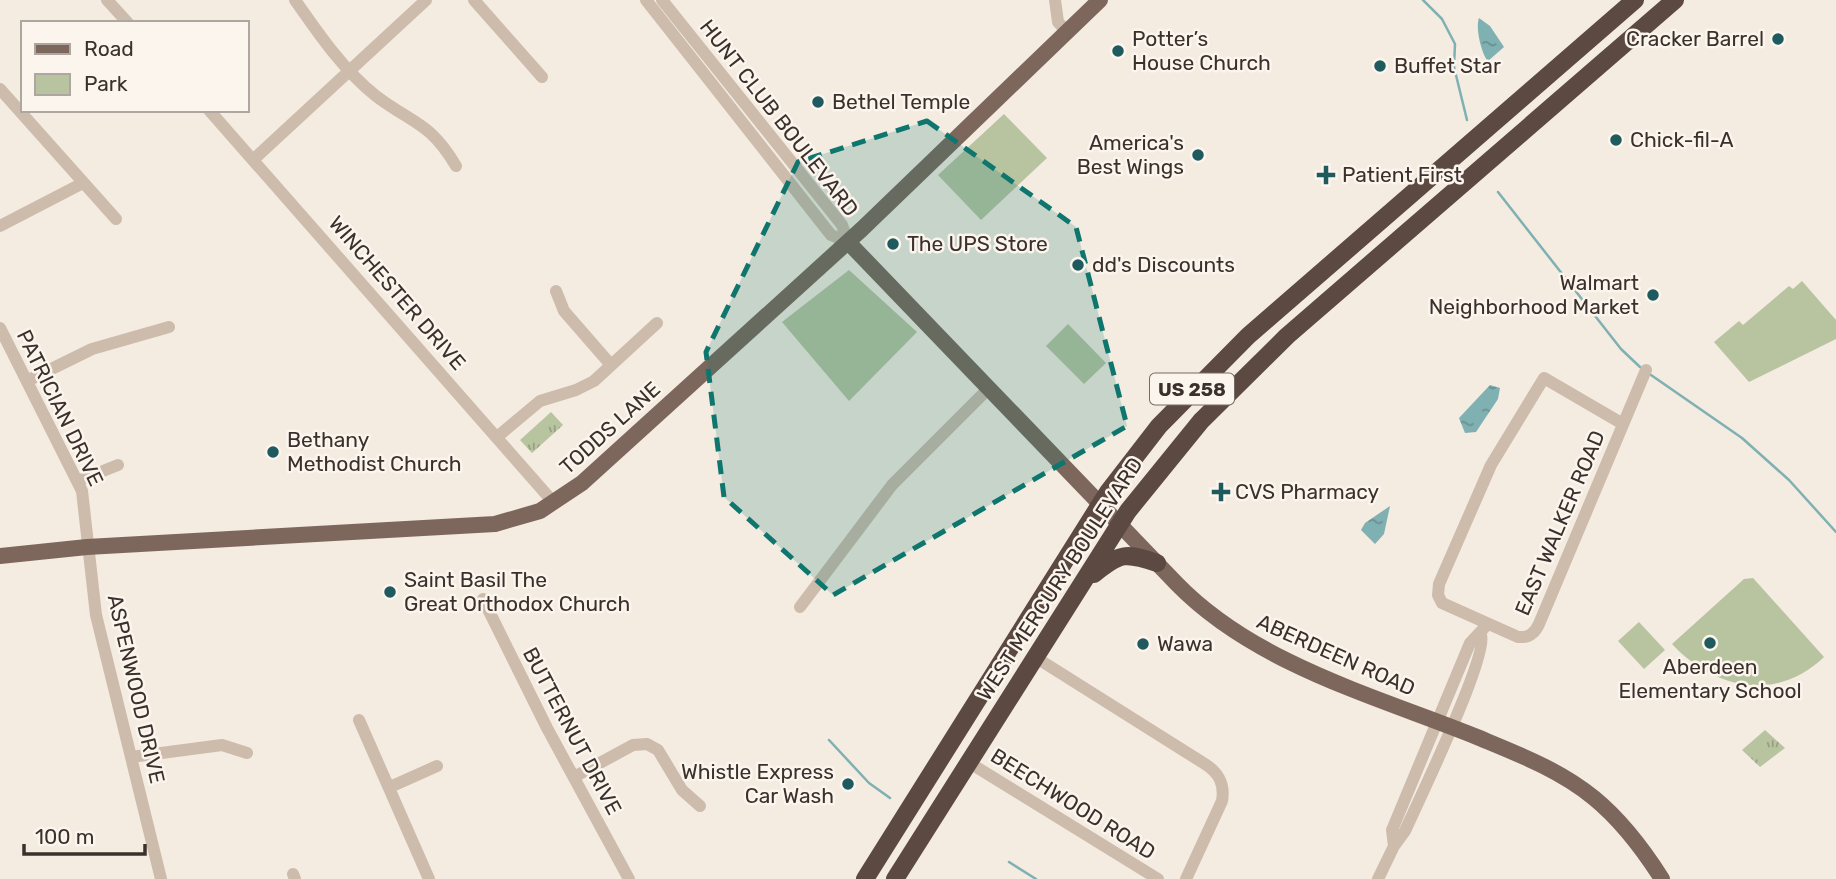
<svg xmlns="http://www.w3.org/2000/svg" width="1836" height="879" font-family="Rubik,sans-serif">
	<style>
		.green { fill: #b8c4a0 }
		.park { fill: url(#park-tufts) }
		.water { fill: url(#water-ripples) }
		.lines { fill: none; stroke-linecap: round; stroke-linejoin: round }
		.stream { stroke: #7fb0b2; stroke-width: 2.5 }
		.minor { stroke: #cdbbac; stroke-width: 12 }
		.major { stroke: #7d675c; stroke-width: 16 }
		.highway { stroke: #5c4a42; stroke-width: 18 }
		.marked { fill: #0f766e; fill-opacity: 0.2; stroke: #0f766e; stroke-width: 5; stroke-dasharray: 14 9; stroke-linejoin: round }
		.poi-dot { fill: #1f5a5e; stroke: #fbf5ee; stroke-width: 2.5 }
		.labels { text-anchor: middle; stroke-width: 5; stroke-linejoin: round; paint-order: stroke }
		.shield { fill: #fbf5ee; stroke: #756b66; stroke-width: 2 }
		.shield-label { font-size: 19px; font-weight: bold; fill: #3b302b }
		.poi-label { font-size: 21px; fill: #3b302b; stroke: #fbf5ee; text-anchor: start }
		.street-label { font-size: 21px; fill: #3b302b; stroke: #fbf5ee }
	</style>
	<defs>
		<pattern id="park-tufts" width="24" height="20" patternUnits="userSpaceOnUse" patternTransform="scale(1.75)"><rect width="24" height="20" fill="#b8c4a0"/><path d="M3 7l-1-3M5 7V3M7 7l1-3M15 17l-1-3M17 17v-4M19 17l1-3" fill="none" stroke="#97a083"/></pattern>
		<pattern id="water-ripples" width="26" height="14" patternUnits="userSpaceOnUse" patternTransform="scale(1.75)"><rect width="26" height="14" fill="#7fb0b2"/><path d="M2 4q2-2 4 0t4 0M15 11q2-2 4 0t4 0" fill="none" stroke="#699091"/></pattern>
	</defs>
	<rect width="100%" height="100%" fill="#f4ebe1"/>
	<path class="green" d="M1004 114 1047 158 981 220 938 175Z
		M849 270 917 332 849 401 782 322Z
		M1802 281 1836 320V339L1749 382 1714 342 1739 321 1743 325 1789 286 1793 289Z
		M1068 324 1106 363 1084 384 1046 346Z
		M1753 578 1824 657C1776 703 1714 689 1672 644L1744 579Z
		M1639 622 1665 650 1644 669 1618 641Z"/>
	<path class="park" d="M551 412 563 425 532 453 520 440Z
		M1765 730 1785 748 1760 767 1742 750Z"/>
	<path class="water" d="M1479 18 1490 26 1504 47 1488 61C1482 55 1475 28 1479 18Z
		M1490 385 1500 388 1498 399 1476 432 1465 433 1459 418Z
		M1390 506 1384 534 1375 544 1361 530 1365 523Z"/>
	<g class="lines">
		<path class="stream" d="M1423 0 1442 19 1455 44 1454 67 1467 120
			M1498 192 1621 349 1640 367
			M1651 375 1742 438 1789 480 1836 532
			M829 740 869 783 890 798
			M1009 862 1036 879"/>
		<path class="minor" d="M107 0 128 23
			M295 0C318 33 344 71 376 96 413 124 430 122 456 166
			M474 0 542 77
			M646 0 831 235 848 242
			M662 0 842 225 848 242
			M1055 0 1058 22 1067 32
			M0 89 116 219
			M209 110 554 503
			M254 159 426 0
			M0 226 83 183
			M556 291 564 311 611 365
			M0 328 82 491 96 615 161 879
			M27 381 92 349 169 327
			M1623 424 1544 378 1491 465 1439 584 1438 595 1442 603 1518 637C1529 638 1535 633 1539 624L1646 370
			M497 437 540 401 576 390 594 381 657 323
			M78 481 118 465
			M483 599 547 728 629 879
			M800 607 892 485 988 389
			M1035 657 1205 764C1219 773 1225 784 1222 801L1186 879
			M359 720 429 879
			M131 757 222 745 247 753
			M968 762 1158 879
			M574 777 633 745 647 744 658 750 682 790 700 806
			M390 787 437 766
			M1394 846 1392 830 1470 643 1485 627
			M293 874 295 879
			M1378 879 1394 846 1405 831C1418 802 1489 655 1481 635"/>
		<path class="major" d="M848 242 1177 584C1255 664 1375 696 1477 737 1518 754 1560 770 1594 798 1622 821 1643 849 1662 879
			M0 556 87 547 495 524 540 511 582 483 862 229 1100 0"/>
		<path class="highway" d="M1094 574C1120 553 1125 552 1157 563
			M865 879 1108 492 1159 426 1248 336 1635 0
			M895 879 1128 511 1201 421 1287 336 1675 0"/>
	</g>
	<path class="marked" d="M927 121 1076 227 1127 426 833 595 724 497 706 352 798 162Z"/>
	<g class="poi-dot">
		<circle cx="1778" cy="39" r="7"/>
		<circle cx="1118" cy="51" r="7"/>
		<circle cx="1380" cy="66" r="7"/>
		<circle cx="818" cy="102" r="7"/>
		<circle cx="1616" cy="140" r="7"/>
		<circle cx="1198" cy="155" r="7"/>
		<path d="M1322.5 164.5h7v7h7v7h-7v7h-7v-7h-7v-7h7z"/>
		<circle cx="893" cy="244" r="7"/>
		<circle cx="1078" cy="265" r="7"/>
		<circle cx="1653" cy="295" r="7"/>
		<circle cx="273" cy="452" r="7"/>
		<path d="M1217.5 481.5h7v7h7v7h-7v7h-7v-7h-7v-7h7z"/>
		<circle cx="390" cy="592" r="7"/>
		<circle cx="1710" cy="643" r="7"/>
		<circle cx="1143" cy="644" r="7"/>
		<circle cx="848" cy="784" r="7"/>
	</g>
	<g class="labels">
		<rect class="shield" x="1150" y="373.5" width="84" height="31" rx="5"/>
		<g class="shield-label">
			<text x="1192" y="396">US 258</text>
		</g>
		<g class="poi-label">
			<text x="1132" y="46">Potter’s<tspan x="1132" dy="24">House Church</tspan></text>
			<text x="1764" y="46" text-anchor="end">Cracker Barrel</text>
			<text x="1394" y="73">Buffet Star</text>
			<text x="832" y="109">Bethel Temple</text>
			<text x="1630" y="147">Chick-fil-A</text>
			<text x="1184" y="150" text-anchor="end">America's<tspan x="1184" dy="24">Best Wings</tspan></text>
			<text x="1342" y="182">Patient First</text>
			<text x="907" y="251">The UPS Store</text>
			<text x="1092" y="272">dd's Discounts</text>
			<text x="1639" y="290" text-anchor="end">Walmart<tspan x="1639" dy="24">Neighborhood Market</tspan></text>
			<text x="287" y="447">Bethany<tspan x="287" dy="24">Methodist Church</tspan></text>
			<text x="1235" y="499">CVS Pharmacy</text>
			<text x="404" y="587">Saint Basil The<tspan x="404" dy="24">Great Orthodox Church</tspan></text>
			<text x="1157" y="651">Wawa</text>
			<text x="1710" y="674" text-anchor="middle">Aberdeen<tspan x="1710" dy="24">Elementary School</tspan></text>
			<text x="834" y="779" text-anchor="end">Whistle Express<tspan x="834" dy="24">Car Wash</tspan></text>
		</g>
		<g class="street-label">
			<text transform="translate(779 118) rotate(52)" y="7">HUNT CLUB BOULEVARD</text>
			<text transform="translate(397 293) rotate(49)" y="7">WINCHESTER DRIVE</text>
			<text transform="translate(60 408) rotate(64)" y="7">PATRICIAN DRIVE</text>
			<text transform="translate(610 428) rotate(-42)" y="7">TODDS LANE</text>
			<text transform="translate(1560 523) rotate(-67)" y="7">EAST WALKER ROAD</text>
			<text transform="translate(1060 579) rotate(-57)" y="7">WEST MERCURY BOULEVARD</text>
			<text transform="translate(1336 655) rotate(24)" y="7">ABERDEEN ROAD</text>
			<text transform="translate(136 689) rotate(77)" y="7">ASPENWOOD DRIVE</text>
			<text transform="translate(572 731) rotate(62)" y="7">BUTTERNUT DRIVE</text>
			<text transform="translate(1073 804) rotate(32)" y="7">BEECHWOOD ROAD</text>
		</g>
	</g>
	<rect x="21" y="21" width="228" height="91" fill="#fbf5ee" stroke="#aea6a0" stroke-width="2"/>
	<rect x="35" y="44" width="35" height="10" fill="#7d675c" stroke="#aea6a0" stroke-width="2"/>
	<text x="84" y="56" font-size="21" fill="#3b302b">Road</text>
	<rect x="35" y="74" width="35" height="21" fill="#b8c4a0" stroke="#aea6a0" stroke-width="2"/>
	<text x="84" y="91" font-size="21" fill="#3b302b">Park</text>
	<path d="M24 844v10h121v-10" fill="none" stroke="#3b302b" stroke-width="3.5"/>
	<text x="35" y="844" font-size="21" fill="#3b302b" stroke="#fbf5ee" stroke-width="5" paint-order="stroke">100 m</text>
</svg>
